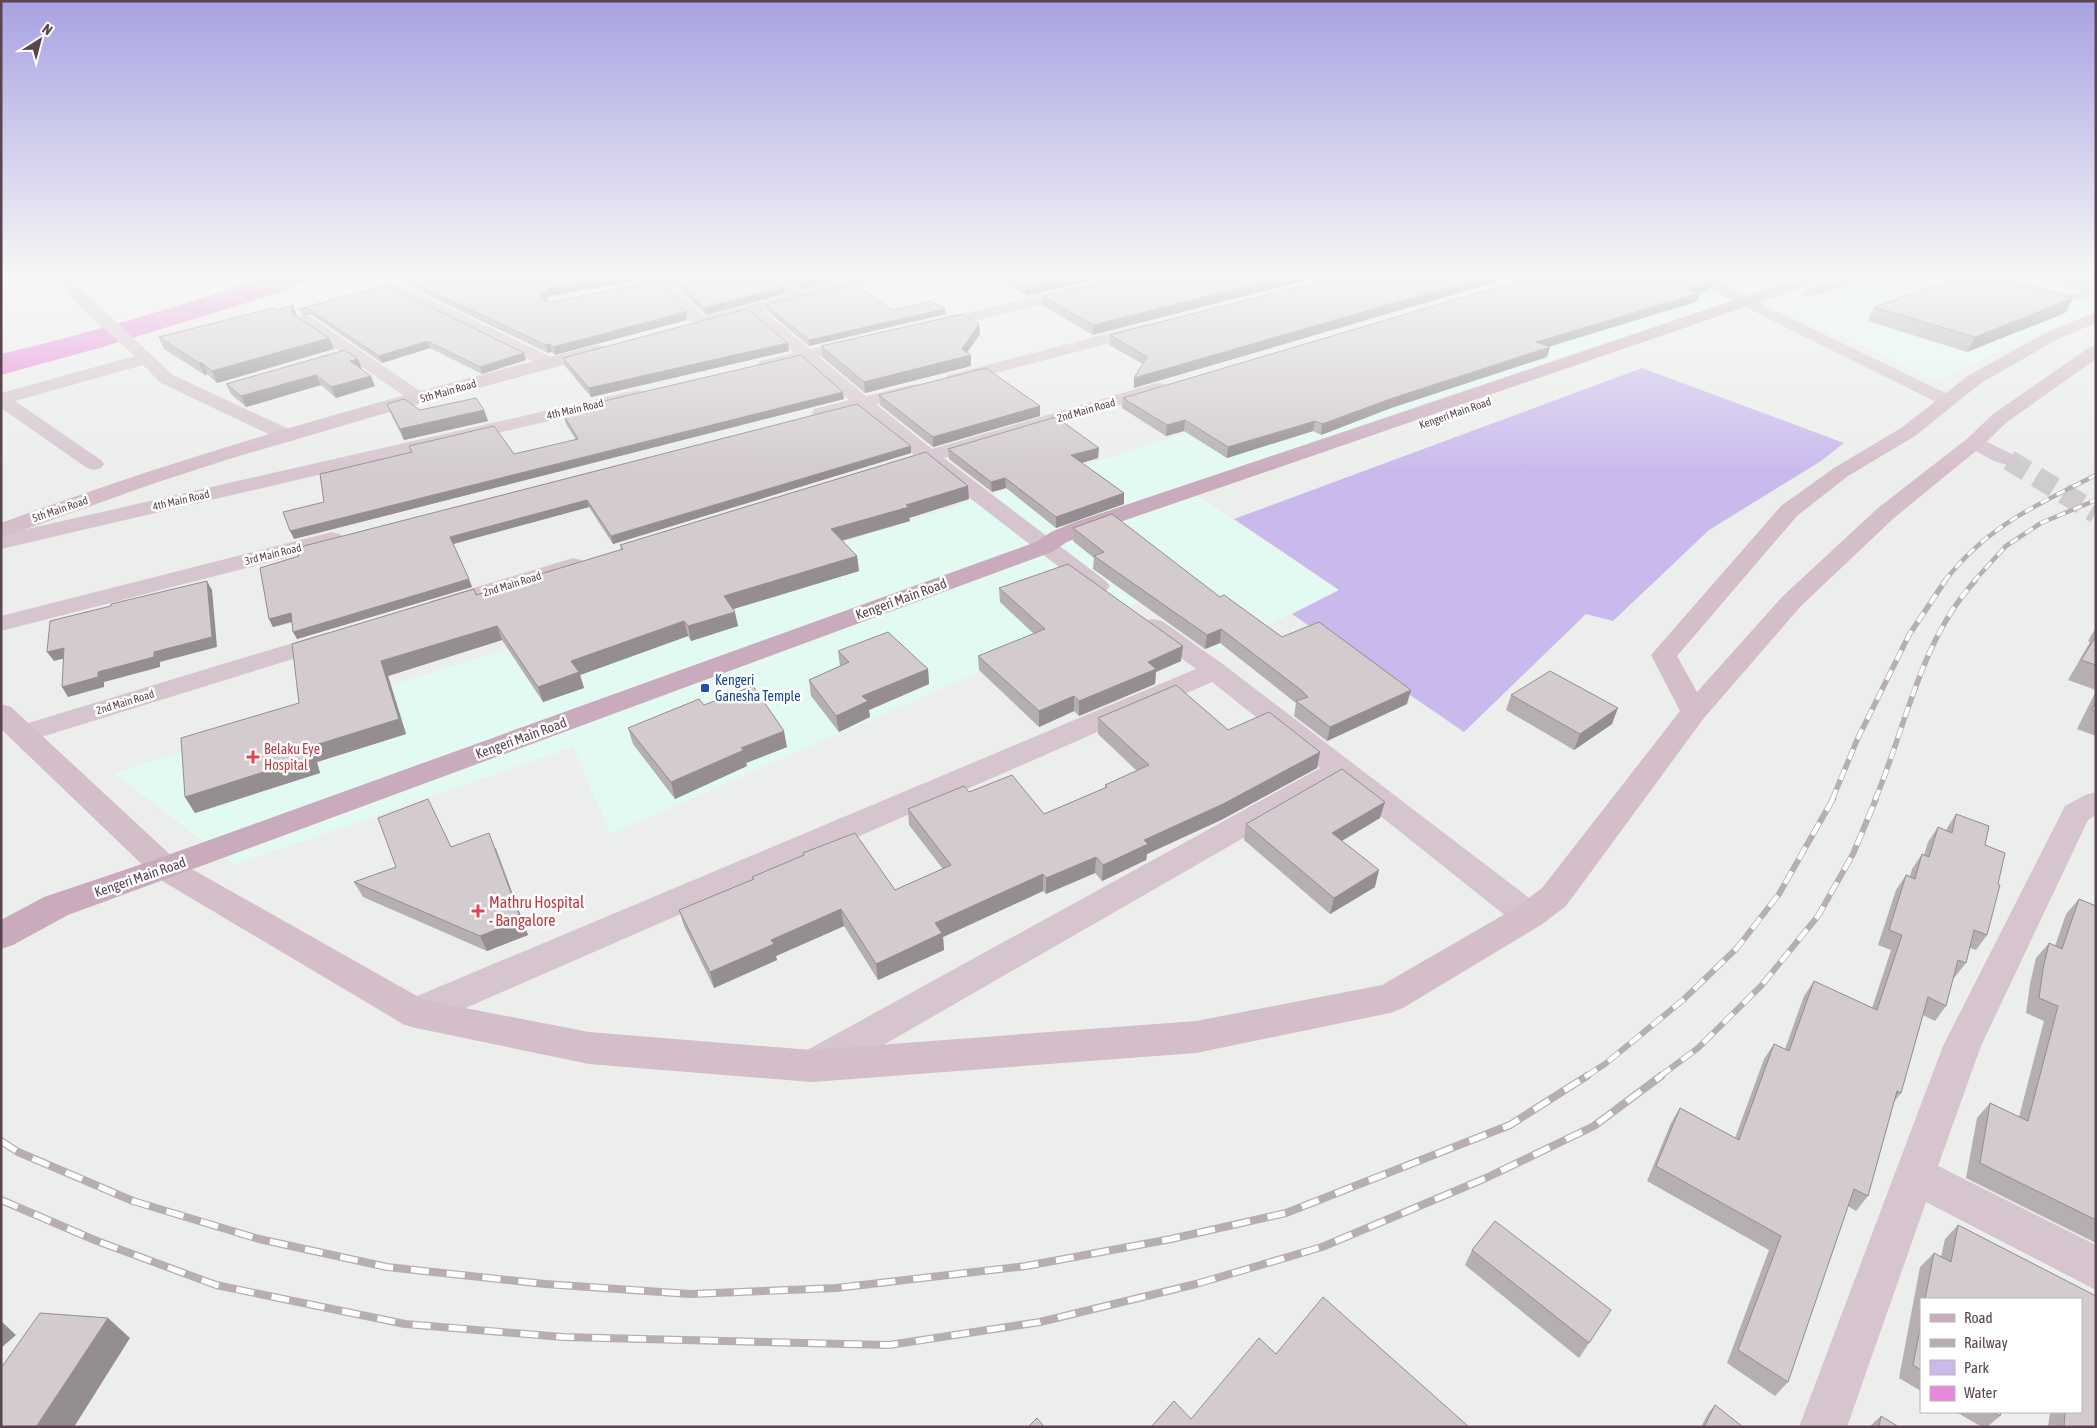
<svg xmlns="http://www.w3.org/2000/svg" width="2097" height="1428" font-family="'Asap Condensed',sans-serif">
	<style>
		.commercial { fill: #e3faf2 }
		.green { fill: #c9b9ec }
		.water { fill: #e888da }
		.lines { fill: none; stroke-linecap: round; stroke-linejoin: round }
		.street-tunnel { stroke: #cecccc; stroke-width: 21; stroke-dasharray: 21 11; stroke-linecap: butt }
		.lane { fill: #d6c5cf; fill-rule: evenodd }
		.street { fill: #d6c5cf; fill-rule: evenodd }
		.secondary { fill: #d4beca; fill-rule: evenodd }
		.primary { fill: #caabbd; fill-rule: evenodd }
		.rail-far3-casing { stroke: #b6aeb1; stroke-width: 4.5 }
		.rail-far2-casing { stroke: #b6aeb1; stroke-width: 5.5 }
		.rail-far1-casing { stroke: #b6aeb1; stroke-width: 6 }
		.rail-casing { stroke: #b6aeb1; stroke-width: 8 }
		.rail-far3 { stroke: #fff; stroke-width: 3; stroke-dasharray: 9; stroke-linecap: butt }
		.rail-far2 { stroke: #fff; stroke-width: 4; stroke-dasharray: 11; stroke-linecap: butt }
		.rail-far1 { stroke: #fff; stroke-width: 4.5; stroke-dasharray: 14; stroke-linecap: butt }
		.rail { stroke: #fff; stroke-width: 5.5; stroke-dasharray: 18; stroke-linecap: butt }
		.wall { fill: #b5afb1 }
		.shaded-wall { fill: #948e90 }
		.building { fill: #d3cbce; stroke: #948e90 }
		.transit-dot { fill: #1a4fb4; stroke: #fff; stroke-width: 2 }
		.health-dot { fill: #e0444e; stroke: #fff; stroke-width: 2 }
		.labels { text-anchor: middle; stroke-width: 5; stroke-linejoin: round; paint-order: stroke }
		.far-street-label { font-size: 11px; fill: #584550; stroke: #fff }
		.street-label { font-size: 14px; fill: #584550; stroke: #fff }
		.transit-label { font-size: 14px; fill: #164399; stroke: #fff; text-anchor: start }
		.health-label { font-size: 14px; fill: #be3a42; stroke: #fff; text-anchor: start }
		.near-health-label { font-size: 16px; fill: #be3a42; stroke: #fff; text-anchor: start }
	</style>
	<rect width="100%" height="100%" fill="#ebeeeb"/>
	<path class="commercial" d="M1688 274 1732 301 1186 488 1339 590 1217 650 1143 600 611 834 573 747 234 865 114 773Z
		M1715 274H1816L1755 295Z
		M1888 274H2045L2096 287V310L1935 380 1790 312Z"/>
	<path class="green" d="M1642 368 1844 443 1821 461 1709 530 1613 621 1586 614 1464 732 1292 614 1339 590 1234 519Z"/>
	<path class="water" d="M273 274H324L282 292 99 348 1 375V354C93 332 183 306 273 274Z"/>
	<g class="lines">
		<path class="street-tunnel" d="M2009 460 2096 513"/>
		<path class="lane" d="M147 274H174L168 277 128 284 59 281 53 278 59 275 128 278Z
			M1967 274H1987L2069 294 2082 292 2028 276 2026 274C2044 274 2083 277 2095 291L2089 298 2069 302 1969 276Z"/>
		<path class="street" d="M49 274H65L173 375 295 432 298 436 295 440 288 442 281 440 161 383 143 365 15 401 101 460 104 464 101 468 94 470 87 468 1 408V393L135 356 88 315Z
			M645 274H661L707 319 709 322 707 325H695L657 287 620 295 615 293 612 290 615 287 649 280Z
			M765 274H781L807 297 804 300H794Z
			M1130 274H1156L1154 277 932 331 926 329 924 326 926 323Z
			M2058 274H2083L2096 277V286L2060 277Z
			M386 278 556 359 559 363 556 367 550 368 544 367 381 285 379 282 381 279Z
			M752 304 758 306 810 349 858 338 864 339 866 343 864 347 819 357 866 396 915 384 921 385 924 389 921 393 876 404 932 449 1153 384 1159 383 1165 384 1168 388 1165 392 944 458 1106 581 1110 586 1106 591 1098 593 1090 591 926 464 894 473 887 471 884 467 887 463 914 455 859 409 821 419 814 417 812 413 814 409 849 400 803 361 766 370 760 369 757 365 760 361 794 353 746 312 744 309 746 306Z
			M1761 304 1954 397 1957 401 1954 405 1948 407 1942 405 1755 312 1753 309 1755 306Z
			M305 315 311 317 426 395 429 399 426 403 420 404 414 403 299 323 297 320 299 317Z
			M1145 324 1151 326 1153 329 1151 332 954 384 948 383 945 379 948 375Z
			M637 390 643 391 646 395 643 399 1 549V535Z
			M1975 436 2016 456 2019 460 2016 464C2000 468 1982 454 1968 446L1965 442 1968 438Z
			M332 532 340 534 343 539 340 544 1 631V616Z
			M573 558 581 560 585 565 581 570 440 613 431 611 428 606 431 601Z
			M1153 619 1162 621 1224 665 1541 907 1546 916 1541 925 1529 929 1517 925 1339 783 826 1078 813 1082 800 1078 794 1066 800 1054 1320 768 1212 682 429 1024 416 1028 403 1024 398 1013 403 1002 1196 669 1144 631 1141 626 1144 621Z
			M329 632 338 635 342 640 338 645 35 739 25 742 15 739 11 733 15 727Z
			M2096 792V815L2088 820 1981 1046 1938 1166 2096 1245V1290L1926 1202 1847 1427H1799L1943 1046 2065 806 2085 795Z"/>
		<path class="secondary" d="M872 274H897L895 277 712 324 706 322 704 319 706 316Z
			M1688 274H1706L1767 306 1769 309 1767 312H1755L1690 277Z
			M2096 312V323L2060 338 1981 383 1915 436 1848 476 1797 516 1677 656 1697 692 1783 596 1878 508 1968 438 1993 414 2090 347 2096 346V359L2007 422 1982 446 1894 518 1801 606 1704 718 1566 906 1541 925 1403 1008 1390 1013 1196 1053 812 1082 589 1064 416 1028 403 1024 154 876 1 729V704L11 707 176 860 424 1000 589 1032 812 1050 1196 1021 1382 985 1517 907 1542 888 1680 711 1651 655 1781 506 1834 468 1901 428 1969 375 2048 332Z
			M598 345 604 346 606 350 604 354 379 415 229 459 155 483 1 538V523C196 451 397 395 598 345Z"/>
		<path class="primary" d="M1812 274H1834L1832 277 1088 533 1067 542 1052 552 68 915 13 945 1 949V920L44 897 154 860 1036 542 1051 532 1072 523Z
			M1850 274H1872L1870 277 1814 296H1804L1801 293 1804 290Z"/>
		<defs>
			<path id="rail-far3" d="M1944 582C1986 527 2036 505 2096 475
				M1973 582 2006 546 2041 523 2096 500"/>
			<path id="rail-far2" d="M1832 800 1857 740 1909 635 1945 581
				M1875 800C1906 727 1920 641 1975 581"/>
			<path id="rail-far1" d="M1585 1077 1605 1064 1683 1000 1737 948 1779 894 1833 799
				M1659 1077 1698 1048 1761 986 1818 916 1853 854 1876 799"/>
			<path id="rail" d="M1 1141 18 1152 133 1201 259 1239 387 1267 545 1284 690 1294 836 1288 1026 1266 1171 1239 1286 1213 1510 1125 1587 1076
				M1 1200 97 1241 216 1285 405 1324 563 1337 889 1345 1040 1322 1196 1284 1322 1247 1486 1178 1594 1126 1661 1076"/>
		</defs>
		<use href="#rail-far3" class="rail-far3-casing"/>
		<use href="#rail-far2" class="rail-far2-casing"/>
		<use href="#rail-far1" class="rail-far1-casing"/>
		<use href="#rail" class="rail-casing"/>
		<use href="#rail-far3" class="rail-far3"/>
		<use href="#rail-far2" class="rail-far2"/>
		<use href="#rail-far1" class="rail-far1"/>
		<use href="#rail" class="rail"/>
	</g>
	<path class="wall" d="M392 274H505L498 276V277L503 279H646L551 296 545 301 550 302 687 320 555 355 552 352 548 353 408 286 407 284 402 281 400 278Z
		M663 274H769L785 294 706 315Z
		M784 274H838L839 280 802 290Z
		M1120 274 1026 296 1006 284 1005 275Z
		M1137 274 1093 335 1042 305V296Z
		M1348 274 1134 388 1143 364 1109 345 1110 335Z
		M1710 274H1746L1726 282Z
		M1712 280 1709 289 1700 293 1696 302 1549 347H1550L1547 357 1391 408 1321 435 1313 431 1227 458 1184 431 1166 436 1122 408 1123 398Z
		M1999 284 2073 298 2065 313 1967 352 1868 321 1874 307Z
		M387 285 524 353 526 360 482 374 430 348 382 363 312 315H302L299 309Z
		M766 305 893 310 945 309 946 314 809 346 767 311Z
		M277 310 297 316 329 338 334 349 217 383 207 374 205 375 164 349 159 337Z
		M980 334 967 352 971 366 865 393 822 357 821 346Z
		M789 351 591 397 565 366 563 358Z
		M362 369 375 386 336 398 321 385 246 407 231 394 226 384Z
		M879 395 1040 406V416L933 447 880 405Z
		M844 399 294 539 324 502 411 452 409 446 514 454 576 440 566 424 564 416 602 408 600 402Z
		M387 404 420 410H484L488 421 404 440 391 414Z
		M857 404 911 453 613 544 589 507 453 544 472 587 297 639 292 622 273 627 269 619 260 568Z
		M948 449 1098 458 1081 463 1124 493V504L1056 528 1006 488 992 492 949 459Z
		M969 499 909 518 910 521 842 541 857 556 859 571 733 609 738 626 691 641 688 636 580 675 584 688 543 702 502 640 388 676 406 734 317 762 320 773 195 813 185 797 299 703 476 595 538 578 537 575 621 550 620 545Z
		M1073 528 1220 597 1282 637 1407 704 1327 741 1294 716 1296 703 1220 643 1205 649 1093 569 1094 558 1073 541Z
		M999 588 1181 661 1156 672 1155 684 1079 716 1074 711 1039 727 979 670 978 656 1034 634 1000 602Z
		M2096 627V690L2068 680 2090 642 2088 641Z
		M838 651 928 669 929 684 869 710 870 717 839 732 811 696 809 680 840 666Z
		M2096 691V736L2077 729Z
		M1511 695 1612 724 1574 750 1506 710Z
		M704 705 787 747 746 763 747 766 675 799 633 744 628 728Z
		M1098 718 1228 730 1320 752 1317 768 1221 820 1147 854 1146 860 1102 881 1095 873 1046 894 1043 891 943 937 944 950 878 980 844 926 776 956 777 960 714 988 684 926 679 910 753 880 752 877 803 855V853L895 890 943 869 909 825 908 809 969 792 1044 814 1105 788V785L1137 771 1098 734Z
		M1956 814 1985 845 1998 884 1987 935 1976 950 1970 948 1966 963 1954 978H1953L1946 1006 1935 1021 1923 1015 1901 1093 1894 1102 1868 1196 1856 1211 1848 1206 1788 1382 1775 1396 1727 1363 1769 1250 1647 1181 1671 1123 1680 1108 1735 1138 1764 1059 1774 1044 1785 1049 1804 996 1814 981 1872 1008 1891 950 1878 945 1896 890 1906 875 1910 876 1912 869 1922 854 1924 855 1928 842 1938 827 1946 830Z
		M1380 818 1342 841 1375 887 1330 914 1244 840 1246 824Z
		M451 847 496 848 528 935 487 951 363 897 354 882Z
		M2079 899 2096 906V1243L1966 1178 1977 1118 1990 1103 2019 1117 2044 1021 2026 1013 2030 984 2036 958 2049 943 2055 946 2066 914Z
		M1958 1225 2096 1296V1427H2048L2050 1412H2081V1299H1921V1391L1899 1378 1920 1267 1934 1253 1941 1257 1945 1239Z
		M1472 1250 1611 1310 1579 1358 1465 1265Z
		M1715 1405 1743 1427H1701L1709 1412Z
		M1956 1412H2001L2000 1416 1987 1427H1982Z
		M1881 1416 1899 1427H1869Z"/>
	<path class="shaded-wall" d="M494 274H505L498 276 496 281Z
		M630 274H645L646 279 551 296 542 303 540 296 549 289Z
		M835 274H838L839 280 802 290 801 283Z
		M1081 274H1120L1026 296V287Z
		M1297 274H1331L1093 335V325Z
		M1495 274H1524L1134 388V378Z
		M1729 274H1746L1726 282Z
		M1712 280 1709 289 1700 293 1696 302 1533 351 1536 342 1689 289Z
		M784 287 785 294 706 315 704 308Z
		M2073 298 2065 313 1967 352 1975 337Z
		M293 305 297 316 295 321 291 310Z
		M945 309 946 314 809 346V340Z
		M686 312 687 320 555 355 553 347Z
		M979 324 980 334 964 357 971 355V366L865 393 864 382 962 349Z
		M329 338 334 349 217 383 212 371Z
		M427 341 430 348 382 363 379 356Z
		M788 343 789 351 591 397 589 388Z
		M550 344 552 352 548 353 546 345Z
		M1550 347 1547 357 1391 408 1321 435 1322 424 1393 398Z
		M524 353 526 360 482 374 480 367Z
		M358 359 362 369 350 361Z
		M199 363H202L207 374 205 375Z
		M316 375 321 385 246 407 241 396Z
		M371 376 375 386 336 398 331 387Z
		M843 392 844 399 294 539 290 531Z
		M1040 406V416L933 447V437Z
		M484 410 488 421 404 440 400 429Z
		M1185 420 1184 431 1166 436 1167 425Z
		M1315 421 1313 431 1227 458 1228 447Z
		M911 446V453L613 544 611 536Z
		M1099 448 1098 458 1071 466V455Z
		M1005 478 1006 488 992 492 991 482Z
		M968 486 969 499 909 518 910 521 833 543 831 529 906 505Z
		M1124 493V504L1056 528V517Z
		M587 500 589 507 453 544 450 537Z
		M857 556 859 571 727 611 724 596Z
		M469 579 472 587 297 639 293 632Z
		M207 581 212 590 217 647 160 662V667L104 682V687L68 697 62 687 98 672 154 652Z
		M735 612 738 626 691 641 688 626Z
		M291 613 295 621 273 627 269 619Z
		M684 621 688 636 580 675 584 688 543 702 538 687 571 661Z
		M497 626 502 640 388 676 406 734 317 762 320 773 195 813 185 797 309 747 381 661Z
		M1221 629 1220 643 1205 649 1207 635Z
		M1183 646 1181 661 1156 672 1155 684 1079 716V701L1148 662Z
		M64 648 70 657 54 661 47 652Z
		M928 669 929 684 869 710 870 717 839 732 836 716 862 696Z
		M1411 690 1407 704 1327 741 1330 727Z
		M1074 696V711L1039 727V711Z
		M1618 708 1612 724 1574 750 1580 734Z
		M784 731 787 747 746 763 747 766 675 799 671 782 741 748Z
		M1320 752 1317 768 1221 820 1147 854 1146 860 1102 881 1103 865 1144 840Z
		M1385 802 1380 818 1328 849 1332 833Z
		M489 833 528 935 487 951 480 936Z
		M1096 857 1095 873 1046 894V878Z
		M1379 870 1375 887 1330 914 1334 898Z
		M1043 874V891L943 937 944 950 878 980 876 964 935 923Z
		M841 909 844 926 776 956 777 960 714 988 710 972 771 940Z
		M108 1318 130 1338 74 1427H36Z
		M1 1321 16 1335 1 1348Z"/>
	<path class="building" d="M400 274H495L496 277 503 279 528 274H630L549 289 540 296 544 300 550 302 655 282 686 312 553 347 550 344 546 345 405 279 408 278Z
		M669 274H769L784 287 704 308Z
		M791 274H835L801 283Z
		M1008 274H1081L1026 287 1005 275Z
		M1137 274H1297L1093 325 1042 296Z
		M1347 274H1495L1134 378 1147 357 1110 335Z
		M1541 274H1700L1712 280 1689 289 1700 293 1536 342 1550 347 1393 398 1322 424 1315 421 1228 447 1185 420 1167 425 1123 398Z
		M1965 275 1999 284 2007 281 2073 298 1975 337 1874 307Z
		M853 284 893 310 931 301 945 309 809 340 766 305Z
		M387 285 524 353 480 367 427 341 379 356 309 309H299Z
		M293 305 291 310 293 314 329 338 212 371 202 363H199L159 337 273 308 277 310Z
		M747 309 788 343 589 388 563 358Z
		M962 314 979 324 962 349 971 355 864 382 821 346Z
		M345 350 358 359 350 361 371 376 331 387 316 375 241 396 226 384Z
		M801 355 843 392 290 531 283 512 324 502 320 474 412 452 409 446 494 426 514 454 578 439 564 416 605 407 600 402Z
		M986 368 1040 406 933 437 879 395Z
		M476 398 484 410 400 429 387 404 404 399 420 410Z
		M857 404 911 446 611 536 587 500 450 537 469 579 293 632 291 613 269 619 260 568 299 556 296 548Z
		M1056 417 1099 448 1071 455 1124 493 1056 517 1005 478 991 482 948 449Z
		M926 452 968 486 906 505 909 507 831 529 857 556 724 596 735 612 688 626 684 621 571 661 579 672 538 687 497 626 381 661 399 719 309 747 311 757 185 797 181 738 299 703 292 644 474 589 476 595 539 578 537 575 623 549 620 545Z
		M1112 514 1220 597 1224 595 1282 637 1319 622 1411 690 1330 727 1296 701 1308 697 1301 690 1221 629 1207 635 1094 556 1104 552 1073 528Z
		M1068 564 1183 646 1148 662 1156 669 1079 701 1074 696 1039 711 978 656 1045 629 999 588Z
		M207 581 212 637 154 652V657L98 672V677L62 687 64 648 47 652 50 621 111 606V604Z
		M888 632 928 669 862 696 868 701 836 716 809 680 849 662 838 651Z
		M2096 636V665L2081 660Z
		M1550 671 1618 708 1580 734 1511 695Z
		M1176 685 1228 730 1269 712 1320 752 1223 804 1144 840 1148 844 1103 865 1096 857 1046 878 1043 874 935 923 942 933 876 964 841 909 771 940 774 944 710 972 679 910 754 879 752 877 804 855 803 853 855 833 895 890 951 865 908 809 964 786 969 792 1012 775 1044 814 1107 787 1105 785 1149 765 1098 718Z
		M753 686 784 731 741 748 744 750 671 782 628 728 699 699 704 705Z
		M2096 701V711L2092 710Z
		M1342 769 1385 802 1332 833 1379 870 1334 898 1246 824Z
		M428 799 451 847 489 833 521 920 480 936 354 882 396 867 378 818Z
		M1956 814 1989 826 1985 845 2005 853 1998 884 2000 885 1987 935 1974 930 1966 963 1958 960 1946 1006 1928 997 1901 1093 1897 1091 1868 1196 1854 1189 1788 1382 1738 1350 1781 1236 1656 1166 1680 1108 1739 1140 1774 1044 1789 1051 1814 981 1877 1010 1902 935 1889 930 1906 875 1915 879 1922 854 1929 857 1938 827 1952 833Z
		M2079 899 2096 906V1220L1980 1163 1990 1103 2028 1121 2058 1006 2039 998 2043 969 2049 943 2062 949Z
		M1495 1221 1611 1310 1589 1343 1472 1250Z
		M1958 1225 2096 1296V1427H2064L2065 1412H2081V1299H1925L1934 1253 1951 1262Z
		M1323 1297 1469 1427H1151L1174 1401 1191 1419 1259 1338 1276 1354Z
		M40 1313 108 1318 36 1427H1V1368Z
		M1921 1324V1370L1913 1365Z
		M1715 1405 1743 1427H1704Z
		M1993 1412H2001L2000 1416Z
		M1881 1416 1899 1427H1879Z
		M1037 1418 1044 1427H1028Z"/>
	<linearGradient id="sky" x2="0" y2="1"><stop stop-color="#a8a2e2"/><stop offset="0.58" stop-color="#f6f7f6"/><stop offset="1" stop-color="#f6f7f6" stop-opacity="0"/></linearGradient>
	<rect width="2097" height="474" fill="url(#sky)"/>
	<rect class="transit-dot" x="700" y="683" width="10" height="10" rx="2.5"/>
	<g class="health-dot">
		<path d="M250.5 749.5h5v5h5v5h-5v5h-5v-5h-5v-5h5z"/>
		<path d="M475.5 903.5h5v5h5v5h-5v5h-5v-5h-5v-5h5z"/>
	</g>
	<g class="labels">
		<g class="far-street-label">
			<text transform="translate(448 391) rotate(-16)" y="4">5th Main Road</text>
			<text transform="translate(575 409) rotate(-13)" y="4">4th Main Road</text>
			<text transform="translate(1086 410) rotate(-16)" y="4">2nd Main Road</text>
			<text transform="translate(1455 413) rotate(-19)" y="4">Kengeri Main Road</text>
			<text transform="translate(181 500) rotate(-13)" y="4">4th Main Road</text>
			<text transform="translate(60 509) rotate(-19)" y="4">5th Main Road</text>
			<text transform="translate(273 554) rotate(-14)" y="4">3rd Main Road</text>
			<text transform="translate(512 584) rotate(-17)" y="4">2nd Main Road</text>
			<text transform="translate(125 702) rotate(-17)" y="4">2nd Main Road</text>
		</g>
		<g class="street-label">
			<text transform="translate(901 599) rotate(-20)" y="5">Kengeri Main Road</text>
			<text transform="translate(521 738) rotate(-20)" y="5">Kengeri Main Road</text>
			<text transform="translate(140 877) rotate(-19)" y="5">Kengeri Main Road</text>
		</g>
		<g class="transit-label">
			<text x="715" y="685">Kengeri<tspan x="715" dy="16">Ganesha Temple</tspan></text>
		</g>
		<g class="health-label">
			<text x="264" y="754">Belaku Eye<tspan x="264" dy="16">Hospital</tspan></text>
		</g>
		<g class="near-health-label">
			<text x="489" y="908">Mathru Hospital<tspan x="489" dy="18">- Bangalore</tspan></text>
		</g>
	</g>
	<rect width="2097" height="1428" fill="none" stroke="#584550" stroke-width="5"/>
	<rect x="1920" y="1298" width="162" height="115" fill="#ffffff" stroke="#bcb5b9"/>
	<rect x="1930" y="1314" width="25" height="8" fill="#caabbd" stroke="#bcb5b9"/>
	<text x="1964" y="1323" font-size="15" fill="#584550">Road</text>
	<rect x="1930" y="1339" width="25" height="8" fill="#b6aeb1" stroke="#bcb5b9"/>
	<text x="1964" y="1348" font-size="15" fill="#584550">Railway</text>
	<rect x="1930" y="1360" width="25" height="15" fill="#c9b9ec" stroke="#bcb5b9"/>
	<text x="1964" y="1373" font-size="15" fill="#584550">Park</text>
	<rect x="1930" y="1386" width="25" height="15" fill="#e888da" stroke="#bcb5b9"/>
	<text x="1964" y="1398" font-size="15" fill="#584550">Water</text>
	<g transform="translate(40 40) rotate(36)" stroke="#ffffff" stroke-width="4" paint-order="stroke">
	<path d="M0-4L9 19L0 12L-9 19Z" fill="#584550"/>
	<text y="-8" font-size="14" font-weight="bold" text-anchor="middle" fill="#584550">N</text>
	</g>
</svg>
